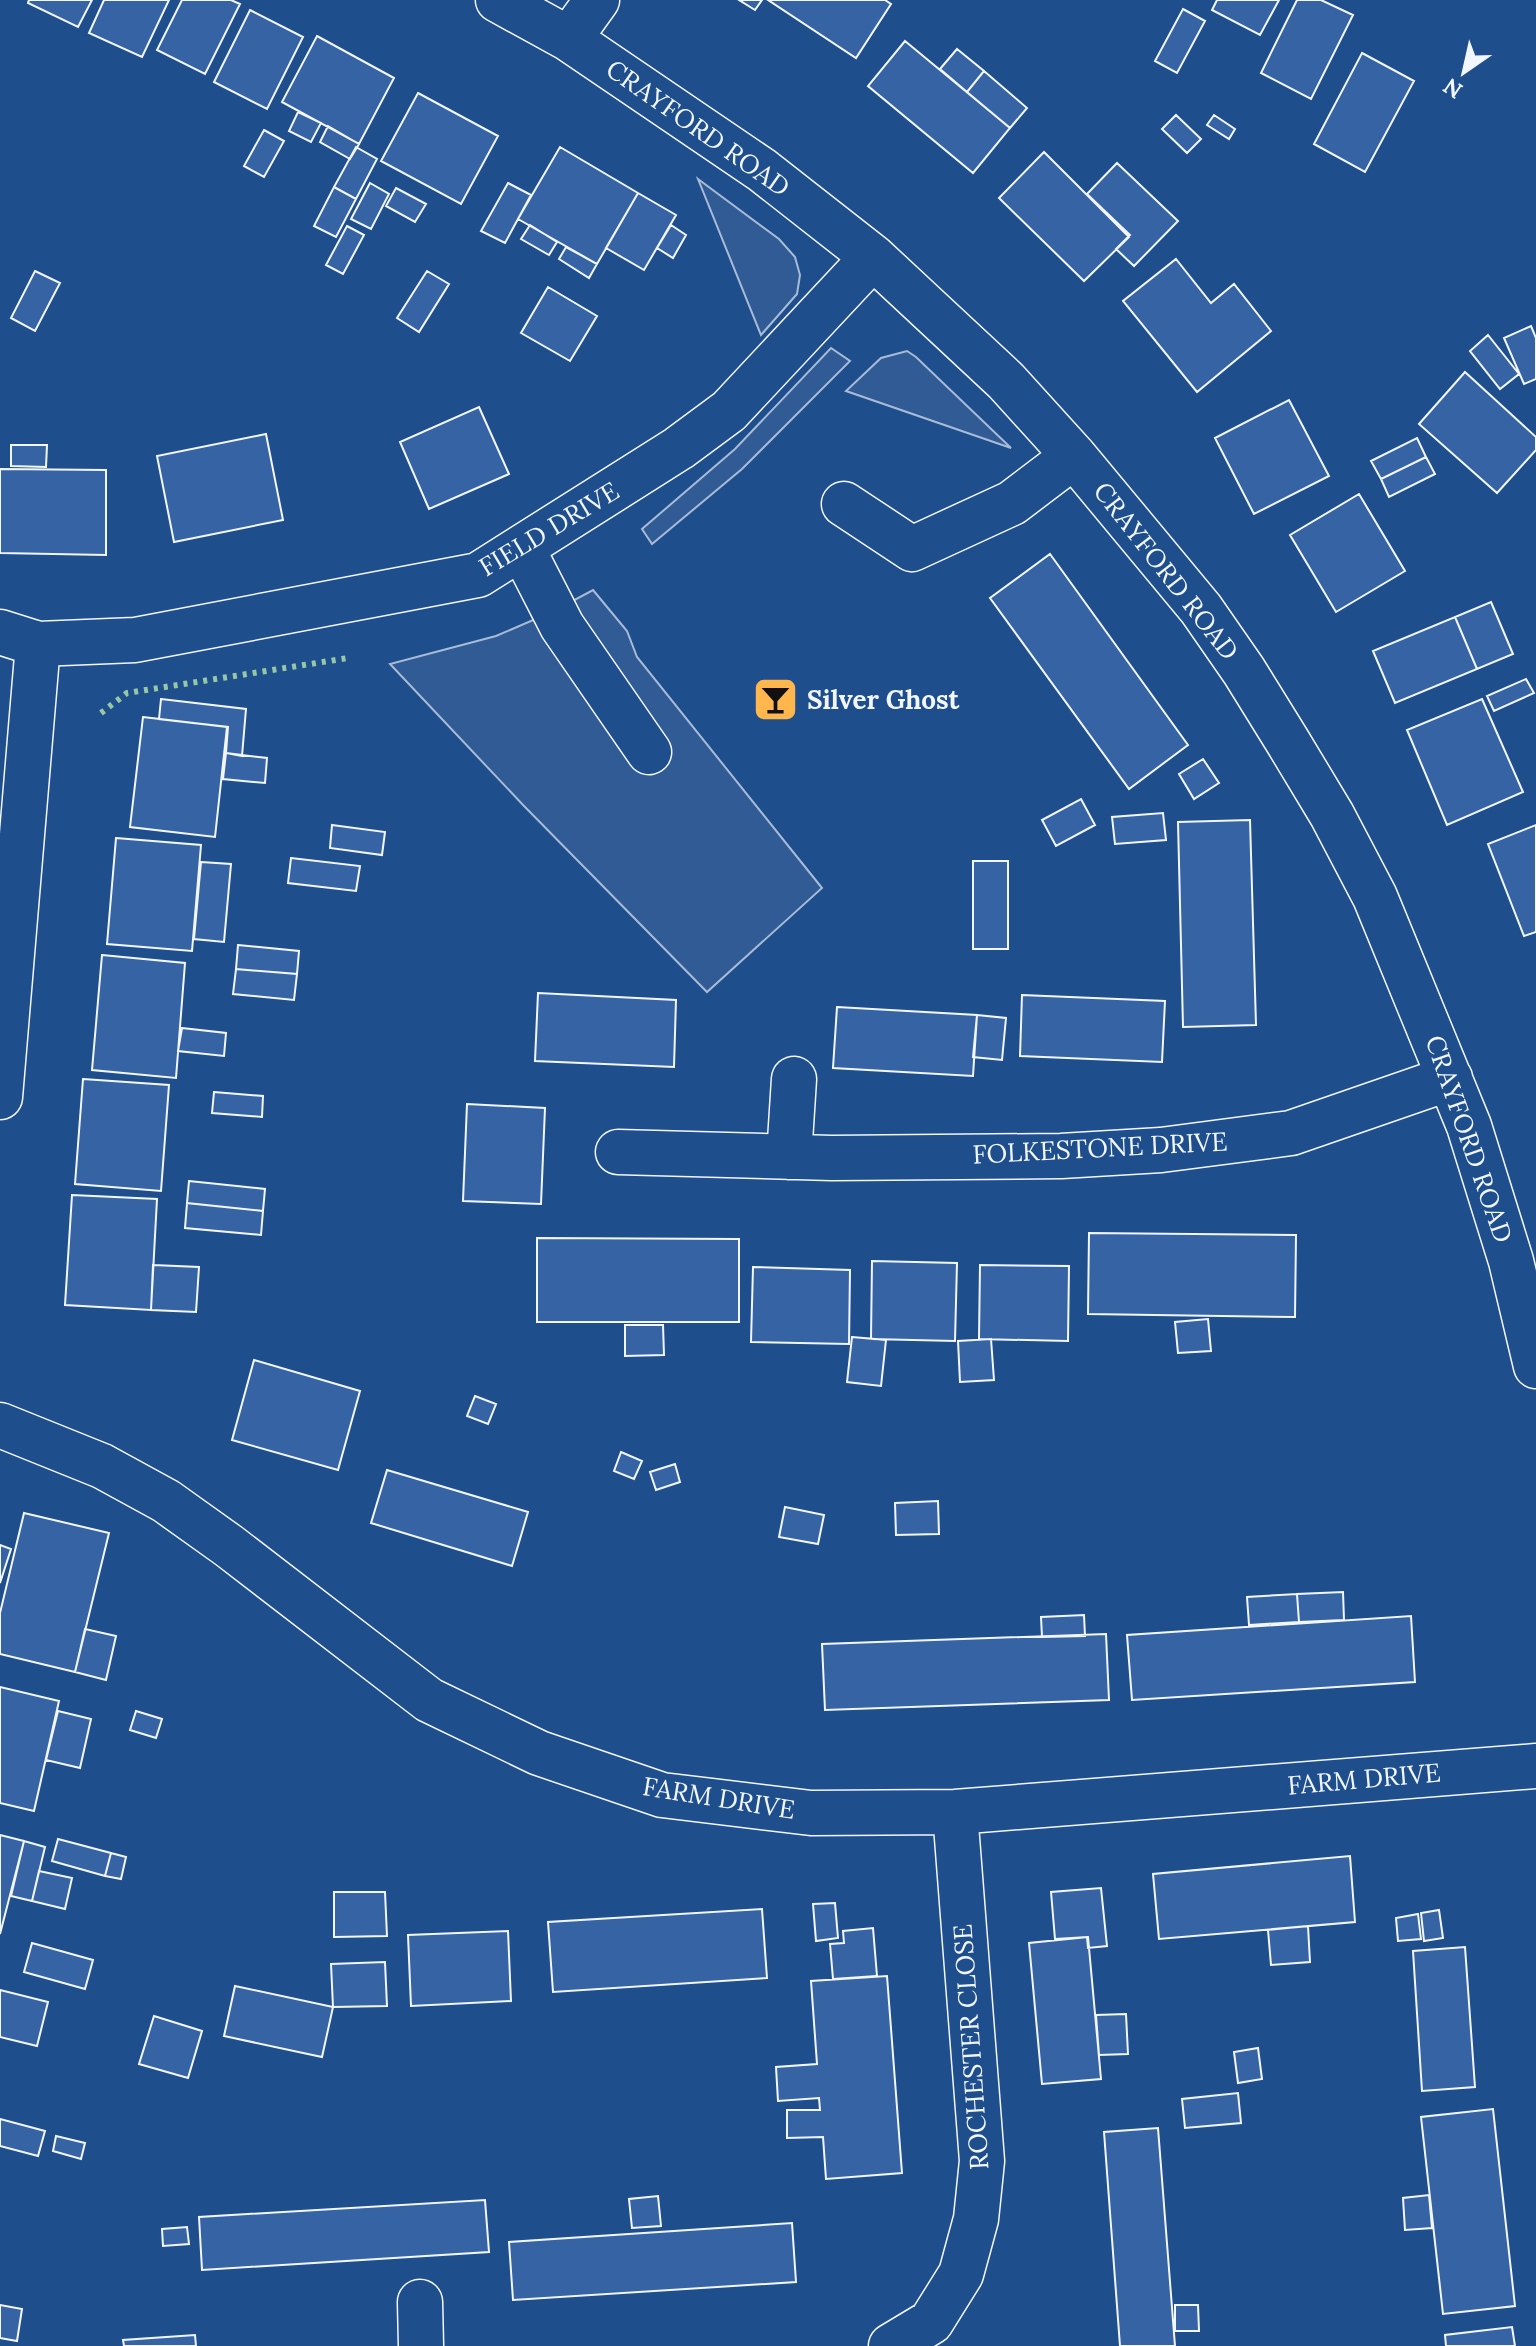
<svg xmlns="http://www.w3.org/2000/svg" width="1536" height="2346" font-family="Lora,serif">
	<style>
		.built { fill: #305b95; stroke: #a8bbd7; stroke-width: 2 }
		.building { fill: #3563a3; stroke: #f2f6ff; stroke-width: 2 }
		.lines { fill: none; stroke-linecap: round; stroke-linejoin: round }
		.minor-casing { stroke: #f2f6ff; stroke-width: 47 }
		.minor { stroke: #1f4e8c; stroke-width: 44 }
		.hedge { stroke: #97c8a6; stroke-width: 6; stroke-dasharray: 4 6; stroke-linecap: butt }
		.labels { text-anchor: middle; stroke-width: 6; stroke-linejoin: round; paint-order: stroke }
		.street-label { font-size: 26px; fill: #f2f6ff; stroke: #1f4e8c }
		.poi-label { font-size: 26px; font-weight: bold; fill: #f2f6ff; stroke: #1f4e8c; text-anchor: start }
	</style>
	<rect width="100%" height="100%" fill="#1f4e8c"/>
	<path class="built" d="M698 179 779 239 795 257 800 275 797 294 761 335Z
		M831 348 850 361 742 469 652 544 642 529 735 449Z
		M907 351 916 357 1011 448 846 391 881 358Z
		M593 590 627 631 637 657 822 888 707 992 524 806 390 664 496 636 554 611Z"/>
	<path class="building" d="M29 0H92L78 27 28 3Z
		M104 0H169L142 57 89 33Z
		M182 0H231L240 4 205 74 157 50Z
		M739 0H762L755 10Z
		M768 0H885L891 4 856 58Z
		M1217 0H1279L1260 35 1212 10Z
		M1297 0H1321L1353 15 1311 99 1261 73Z
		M1183 9 1205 21 1177 73 1155 61Z
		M250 10 303 37 267 109 214 82Z
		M317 36 394 78 359 144 282 102Z
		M905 41 1010 128 973 173 868 86Z
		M957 49 984 71 967 92 940 69Z
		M1362 53 1414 81 1365 172 1314 144Z
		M984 71 1027 108 1010 128 967 92Z
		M418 93 498 136 461 204 381 161Z
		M298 112 321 123 311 142 289 131Z
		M1176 115 1201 139 1187 153 1162 129Z
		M1214 115 1235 129 1229 139 1207 125Z
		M328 126 359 144 350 159 320 142Z
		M264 130 284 141 264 177 244 166Z
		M356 147 377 159 356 199 334 187Z
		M560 147 638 193 597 264 518 219Z
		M1044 152 1129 237 1084 281 999 198Z
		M1117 163 1178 221 1134 266 1116 249 1130 235 1087 194Z
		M370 183 389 194 371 229 351 219Z
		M508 183 531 195 505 243 481 231Z
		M334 187 356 199 336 237 314 226Z
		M396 188 426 204 415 222 386 206Z
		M638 193 676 215 644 270 606 248Z
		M530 225 557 242 549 255 521 239Z
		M671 225 686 235 673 258 657 248Z
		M347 226 364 235 343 274 326 265Z
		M566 247 597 264 589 278 559 259Z
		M1176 259 1211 303 1234 284 1271 331 1197 392 1123 301Z
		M35 271 60 283 35 331 11 318Z
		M427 271 449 284 419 332 397 318Z
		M548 287 597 316 570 361 521 333Z
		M1531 326 1536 338V379L1524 384 1504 338Z
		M1488 335 1519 374 1500 389 1470 351Z
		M1465 372 1536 437V450L1497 493 1419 424Z
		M1289 400 1329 476 1254 514 1215 438Z
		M479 407 509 474 429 509 400 442Z
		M266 434 283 520 174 542 157 456Z
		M1417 438 1426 457 1381 479 1371 461Z
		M11 445H47L46 467 11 466Z
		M1426 457 1435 474 1389 497 1381 479Z
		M0 469 106 470V555L0 553Z
		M1359 494 1405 571 1336 612 1290 535Z
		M1050 554 1188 745 1129 789 990 598Z
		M1491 602 1513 654 1477 669 1455 617Z
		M1455 617 1477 669 1395 703 1373 651Z
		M1526 679 1534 693 1494 711 1487 696Z
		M161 699 246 709 242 756 226 753 228 727 159 719Z
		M1482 699 1523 792 1447 825 1407 730Z
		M143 717 227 727 215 837 130 827Z
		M226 753 267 758 265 783 223 779Z
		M1203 759 1219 783 1194 799 1179 774Z
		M1081 799 1095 825 1056 846 1042 820Z
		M1163 813 1166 840 1115 844 1112 817Z
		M1250 820 1256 1025 1183 1027 1178 822Z
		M332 825 385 832 382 855 330 848Z
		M1536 825V932L1524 936 1488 844Z
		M116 838 201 845 192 951 107 944Z
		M291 858 360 866 356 891 288 883Z
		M973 861H1008V949H973Z
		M201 862 231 864 224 942 194 939Z
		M238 945 299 951 297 974 236 969Z
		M102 955 185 963 176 1078 92 1070Z
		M236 969 297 974 294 1000 233 994Z
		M538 993 676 1000 674 1067 535 1061Z
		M1022 995 1165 1001 1162 1062 1020 1056Z
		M837 1007 977 1015 973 1076 833 1068Z
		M977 1015 1006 1018 1002 1060 973 1057Z
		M182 1028 226 1033 224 1056 178 1051Z
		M83 1079 169 1085 161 1191 75 1184Z
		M214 1092 263 1096 262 1117 212 1113Z
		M467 1104 545 1108 541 1204 463 1201Z
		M189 1181 265 1189 263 1211 187 1203Z
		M72 1195 157 1199 151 1310 65 1305Z
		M187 1203 263 1211 261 1235 185 1228Z
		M1089 1233 1296 1235 1295 1317 1088 1314Z
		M537 1238 739 1239V1322H537Z
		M872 1261 957 1263 955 1341 871 1339Z
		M153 1265 199 1267 196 1312 151 1310Z
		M980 1265 1069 1266 1068 1341 979 1339Z
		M753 1267 850 1270 849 1344 751 1342Z
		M1208 1319 1211 1351 1178 1353 1175 1322Z
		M625 1325H663L664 1355 625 1356Z
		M852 1337 886 1340 881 1386 847 1382Z
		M991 1339 994 1380 960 1382 958 1341Z
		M254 1360 360 1391 338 1470 232 1440Z
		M475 1396 496 1404 488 1424 467 1416Z
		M621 1452 642 1461 634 1479 614 1471Z
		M675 1464 680 1482 656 1490 650 1472Z
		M387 1470 528 1512 512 1566 371 1523Z
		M938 1501 939 1534 896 1535 895 1503Z
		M785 1507 824 1515 818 1544 779 1537Z
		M24 1513 109 1533 75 1672 0 1654V1613Z
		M0 1545 11 1549 0 1583Z
		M1343 1592 1344 1620 1299 1622 1297 1594Z
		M1297 1594 1299 1622 1249 1625 1247 1597Z
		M1084 1615 1085 1636 1042 1637 1041 1617Z
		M1411 1616 1415 1682 1132 1700 1127 1635Z
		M85 1629 116 1636 106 1680 75 1672Z
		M1106 1634 1109 1700 825 1710 822 1644Z
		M0 1687 59 1701 34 1811 0 1803Z
		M58 1711 91 1719 80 1768 46 1760Z
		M136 1711 162 1719 156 1738 130 1730Z
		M0 1835 24 1841 0 1934Z
		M58 1839 111 1853 105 1876 52 1861Z
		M24 1841 45 1847 32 1901 11 1896Z
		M111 1853 126 1857 121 1879 105 1876Z
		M1350 1856 1355 1922 1159 1939 1153 1874Z
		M39 1871 72 1878 65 1909 32 1901Z
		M1101 1888 1107 1946 1088 1948 1087 1937 1055 1939 1051 1892Z
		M334 1892H385L387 1936 334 1937Z
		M835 1903 838 1938 816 1941 813 1904Z
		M762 1909 767 1978 553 1992 548 1922Z
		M1439 1910 1443 1938 1424 1941 1421 1913Z
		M1418 1914 1421 1939 1398 1941 1396 1918Z
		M1308 1926 1310 1962 1271 1965 1268 1930Z
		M873 1928 877 1976 833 1979 830 1944 844 1943 843 1931Z
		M508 1931 511 2001 411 2006 408 1935Z
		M1088 1937 1101 2079 1042 2084 1029 1943Z
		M32 1943 93 1960 85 1989 24 1972Z
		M1465 1947 1475 2087 1422 2091 1413 1951Z
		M385 1962 387 2006 333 2007 331 1964Z
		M887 1976 902 2173 826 2179 823 2137 787 2138V2110H820L819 2098 778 2101 776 2067 817 2064 811 1981Z
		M235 1986 333 2007 322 2057 224 2036Z
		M0 1990 48 2002 37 2046 0 2037Z
		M1126 2014 1128 2054 1099 2055 1096 2015Z
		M154 2016 202 2031 188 2078 139 2064Z
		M1258 2048 1262 2079 1238 2083 1234 2052Z
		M1238 2093 1241 2123 1185 2128 1182 2099Z
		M1493 2109 1515 2306 1443 2314 1421 2117Z
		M0 2119 45 2131 38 2156 0 2146Z
		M1158 2128 1175 2346H1120L1104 2132Z
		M56 2136 85 2143 81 2159 53 2151Z
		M1429 2195 1432 2228 1405 2230 1403 2198Z
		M658 2196 661 2226 632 2228 629 2199Z
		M485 2200 489 2252 202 2270 199 2217Z
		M792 2223 796 2282 513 2300 509 2242Z
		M187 2227 189 2244 163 2246 162 2229Z
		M0 2305 22 2309 17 2341 0 2338Z
		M1175 2305H1198L1199 2331H1175Z
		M1512 2327 1515 2346H1446L1445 2335Z
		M195 2335 196 2346H124L123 2340Z"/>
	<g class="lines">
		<defs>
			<path id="minor" d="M498 0 569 39 762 170 873 257 1006 381 1074 456 1201 609 1244 671 1288 742 1332 815 1375 897 1469 1126 1511 1261 1536 1366
				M569 39 597 0
				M844 504 912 549 1012 503 1074 456
				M522 548 562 626 649 752
				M0 632 38 644 135 640 478 575 679 448 729 411 873 257
				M0 1097 38 644
				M618 1152 832 1158 1061 1156 1161 1150 1291 1133 1450 1078
				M789 1157 794 1079
				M0 1425 102 1466 166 1501 229 1546 429 1700 539 1753 662 1795 811 1813 955 1812 1536 1766
				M420 2302 421 2346
				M891 2346 931 2322 961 2274 976 2219 982 2161 955 1812"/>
		</defs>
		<use href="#minor" class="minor-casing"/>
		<use href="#minor" class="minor"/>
		<path class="hedge" d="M101 713 127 693 348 658"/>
	</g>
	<defs>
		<symbol id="bar-square" viewBox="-11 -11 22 22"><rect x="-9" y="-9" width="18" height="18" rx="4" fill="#ffb74d" stroke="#1f4e8c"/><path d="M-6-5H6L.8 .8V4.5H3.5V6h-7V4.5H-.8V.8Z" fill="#111"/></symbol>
	</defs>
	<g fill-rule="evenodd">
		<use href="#bar-square" x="750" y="674" width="51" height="51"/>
	</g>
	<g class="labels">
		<g class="street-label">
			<text transform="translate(698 128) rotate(35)" y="9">CRAYFORD ROAD</text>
			<text transform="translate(549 529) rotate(-31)" y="9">FIELD DRIVE</text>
			<text transform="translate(1166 571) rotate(52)" y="9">CRAYFORD ROAD</text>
			<text transform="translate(1469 1139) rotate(71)" y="9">CRAYFORD ROAD</text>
			<text transform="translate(1100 1148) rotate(-3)" y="9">FOLKESTONE DRIVE</text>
			<text transform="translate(1364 1779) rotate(-5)" y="9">FARM DRIVE</text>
			<text transform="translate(719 1798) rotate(9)" y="9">FARM DRIVE</text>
			<text transform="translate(971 2047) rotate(-94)" y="9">ROCHESTER CLOSE</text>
		</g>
		<g class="poi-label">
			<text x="807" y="709">Silver Ghost</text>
		</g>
	</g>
	<g transform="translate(1464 72) rotate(214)" stroke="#1f4e8c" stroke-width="6" paint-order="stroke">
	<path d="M0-6L14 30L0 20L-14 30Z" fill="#f2f6ff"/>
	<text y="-12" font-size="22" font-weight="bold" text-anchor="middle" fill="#f2f6ff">N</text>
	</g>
</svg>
